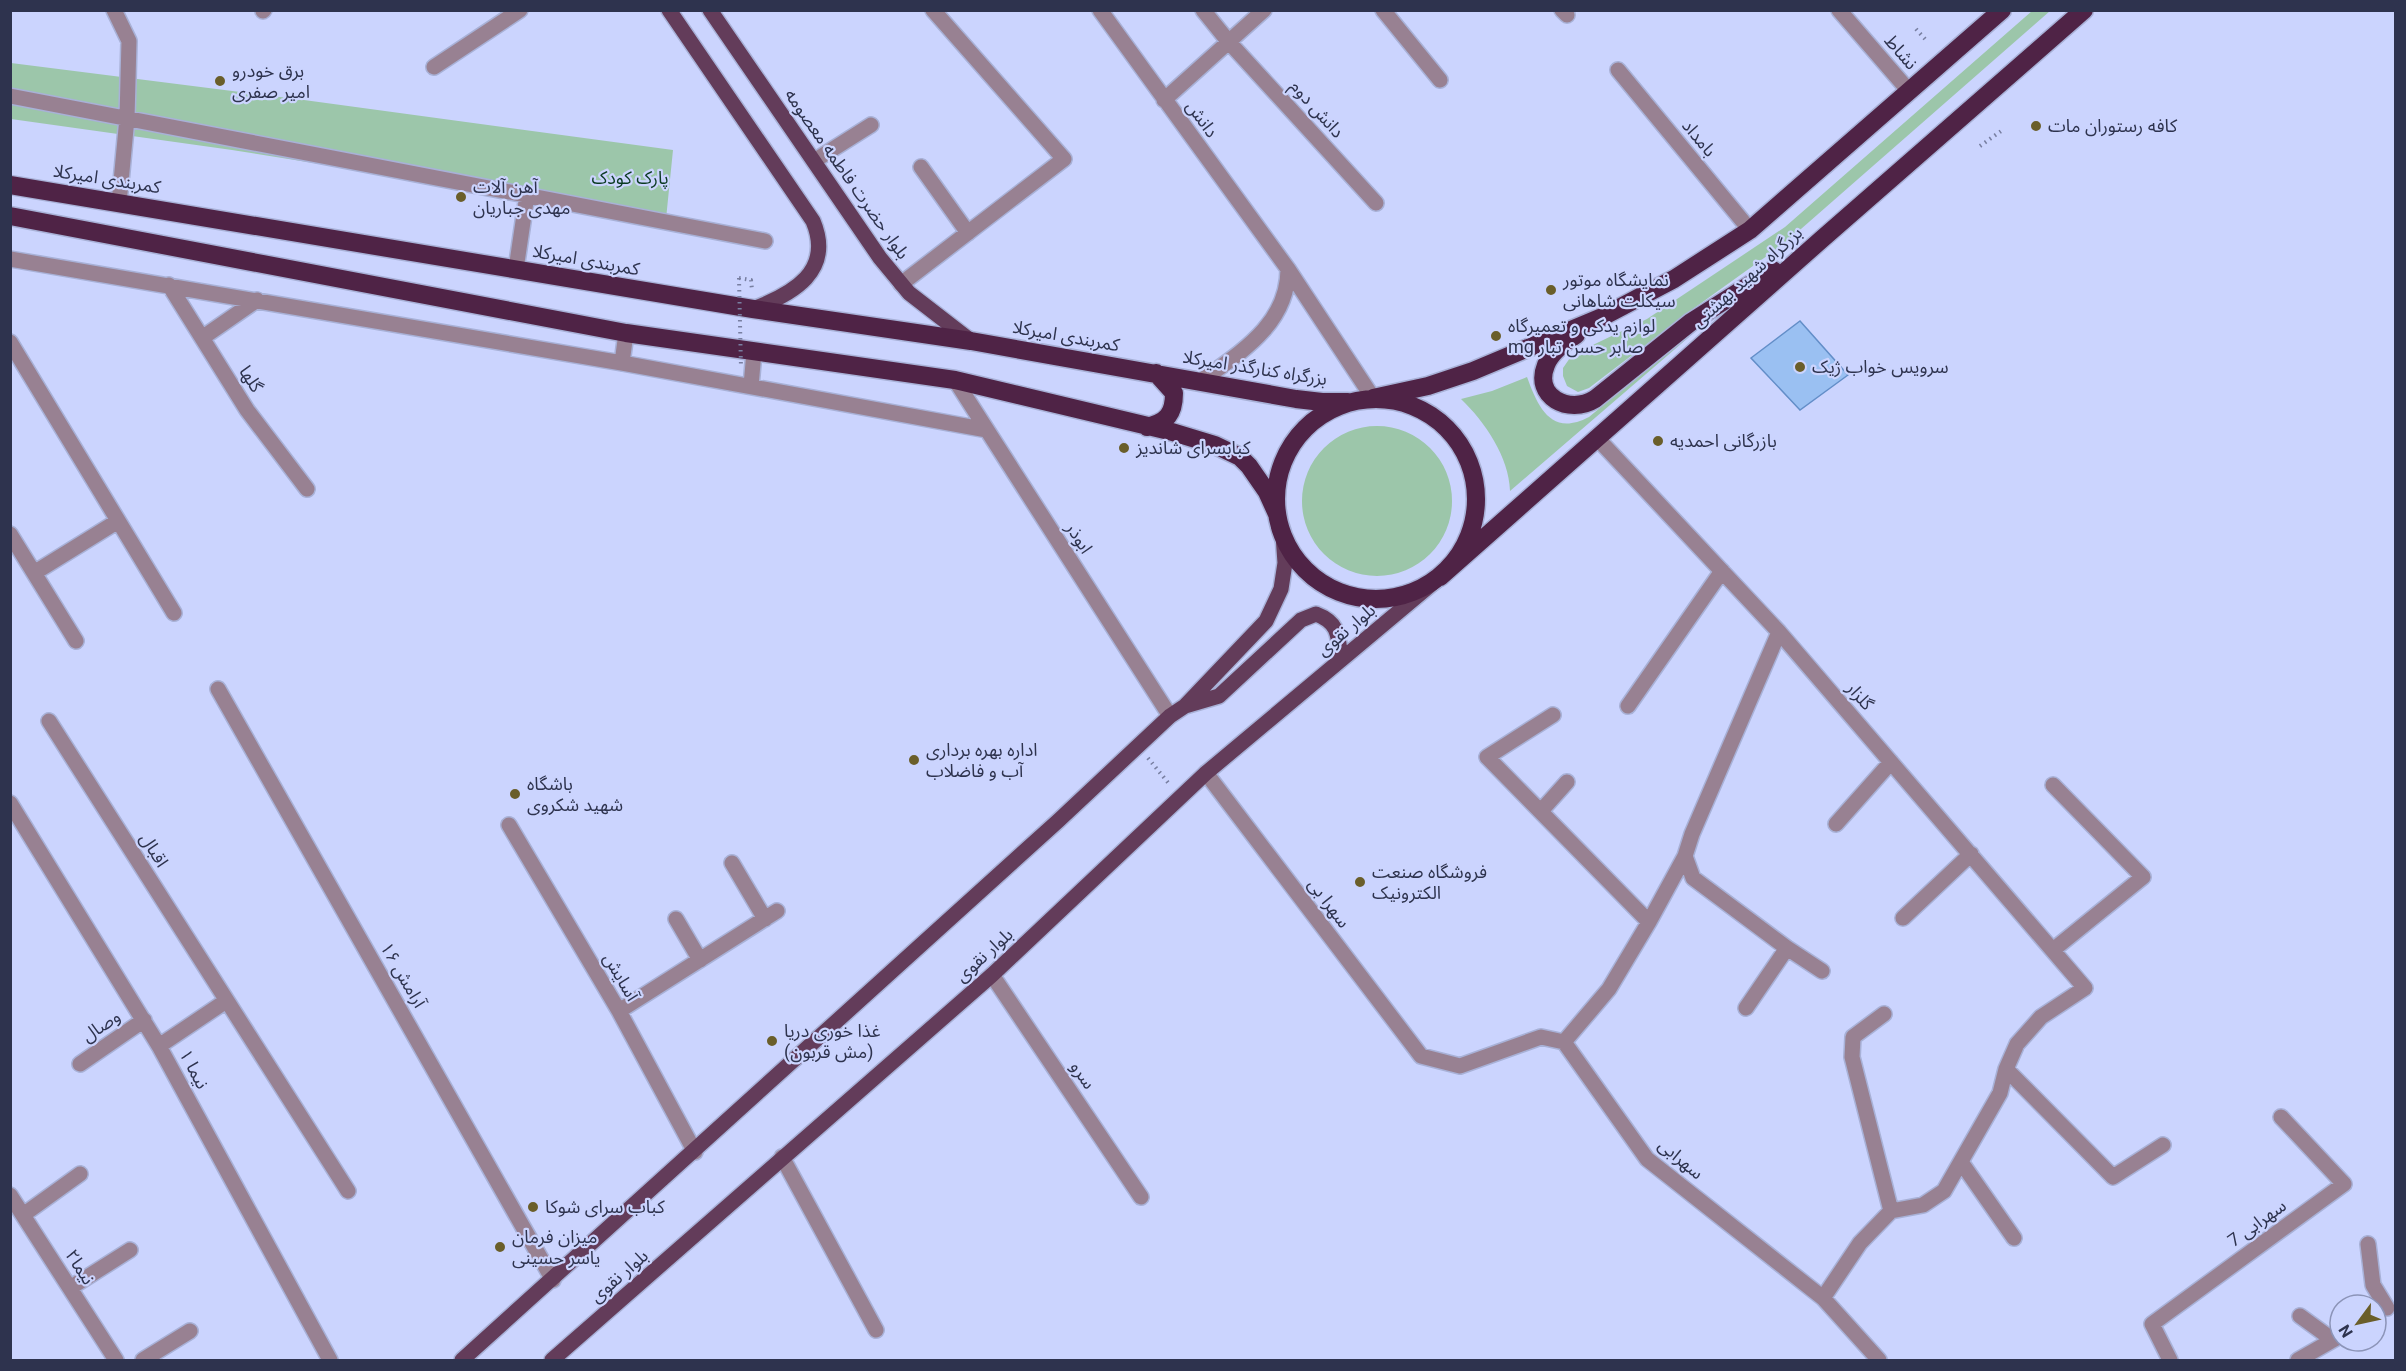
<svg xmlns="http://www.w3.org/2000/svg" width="2406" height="1371" font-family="Roboto,'Noto Sans Arabic',sans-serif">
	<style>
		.green { fill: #9cc6aa }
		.building { fill: #9ac0f2; stroke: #638ec8; stroke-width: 1.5 }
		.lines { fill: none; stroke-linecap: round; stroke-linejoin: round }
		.minor-casing { stroke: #a8b1d7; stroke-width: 18 }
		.major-casing { stroke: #a8b1d7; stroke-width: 18 }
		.highway-casing { stroke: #a8b1d7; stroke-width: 21 }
		.path { stroke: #787fa1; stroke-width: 4; stroke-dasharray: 1.5 4.5; stroke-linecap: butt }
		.minor { stroke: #988192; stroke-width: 15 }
		.major { stroke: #633c5a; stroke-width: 15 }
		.highway { stroke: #4f2346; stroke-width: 18 }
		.path-bridge { stroke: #787fa1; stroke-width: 4; stroke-dasharray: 1.5 4.5; stroke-linecap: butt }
		.poi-dot { fill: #6a5e2a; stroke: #cbd4fe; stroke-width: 2 }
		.labels { text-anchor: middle; stroke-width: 4.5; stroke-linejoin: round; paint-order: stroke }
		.street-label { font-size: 18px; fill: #2e334e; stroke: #cbd4fe }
		.poi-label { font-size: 18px; fill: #2e334e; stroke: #cbd4fe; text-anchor: start }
		.park-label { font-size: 18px; fill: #0a3a21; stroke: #cbd4fe }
	</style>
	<rect width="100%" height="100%" fill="#cbd4fe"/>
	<path class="green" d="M2032 11H2050L1785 243 1690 311 1589 388 1578 392 1567 386 1563 376V368L1572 355 1647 319 1785 227Z
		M11 63 304 100 673 150 666 219 232 150 11 119Z
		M1688 335 1689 337 1510 491C1509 457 1485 422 1461 399L1492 391 1527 377C1538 407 1551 437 1589 417Z
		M1302 501a75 75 0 1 1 150 0a75 75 0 1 1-150 0Z"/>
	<path class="building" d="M1800 321 1848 375 1800 410 1751 358Z"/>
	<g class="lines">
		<defs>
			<path id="minor" d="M114 10 129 41 127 118 119 203
				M1100 10 1288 269
				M1203 10 1228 41 1376 203
				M1383 10 1440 80
				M1562 10 1567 15
				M1839 10 1909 91
				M263 11 264 10
				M434 67 520 10
				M1618 70 1750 230
				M10 96 765 241
				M1164 100 1264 10
				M814 161 871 125
				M921 167 968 233
				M10 259 622 363 987 430
				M516 269 527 195
				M901 284 1064 159 933 10
				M169 285 247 410 307 489
				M202 338 257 300
				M10 342 174 613
				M622 363 626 333
				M955 380 1170 716
				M1201 381C1241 352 1288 324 1288 269L1373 398
				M751 386 754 352
				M1597 438 1779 632 2085 988 2041 1017 2017 1044 2006 1069 2000 1093 1944 1191 1923 1205 1891 1211 1860 1243 1823 1298
				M10 534 76 641
				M34 573 118 521
				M218 689 553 1280
				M1628 706 1722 571
				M1553 715 1487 757 1649 922
				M49 721 348 1191
				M1206 773 1421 1056 1460 1066 1541 1037 1564 1042 1647 1159 1823 1298 1879 1360
				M10 803 159 1046 330 1360
				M1541 811 1567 782
				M1836 824 1891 762
				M509 825 619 1011 695 1152
				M1685 856 1693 878 1787 948 1822 971
				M732 863 765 919
				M1903 918 1971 854
				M676 919 700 960
				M2053 950 2143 877 2053 785
				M992 975 1141 1197
				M1746 1008 1787 948
				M619 1011 777 911
				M1884 1014 1853 1037 1852 1057 1891 1211
				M1564 1042 1609 989 1649 922 1685 856 1692 834 1779 632
				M159 1046 226 1001
				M80 1064 144 1020
				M2006 1069 2113 1177 2163 1145
				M782 1157 876 1330
				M1961 1162 2014 1238
				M10 1195 116 1360
				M23 1215 80 1174
				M2368 1244 2373 1285 2387 1308
				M70 1288 130 1250
				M2300 1316 2333 1340
				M143 1360 190 1331
				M2170 1360 2152 1324 2344 1184 2281 1117
				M2298 1360 2340 1336"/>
			<path id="major" d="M669 10 813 221C834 271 793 294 753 309
				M710 10 880 258 909 293 971 341
				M1185 706 1219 696 1301 620 1316 614C1340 623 1338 637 1341 660
				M462 1360 1058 821 1170 716 1185 706 1266 621 1281 589 1285 563 1283 535
				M552 1360 992 975 1206 773 1440 577"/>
			<path id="highway" d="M10 185 753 309 971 341 1296 399 1322 402H1348
				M10 216 626 333 955 380 1169 431 1215 445 1240 457 1249 466 1267 492 1277 514
				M1576 335C1565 342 1551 352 1546 365 1533 397 1569 415 1595 399L1691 322 1773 270
				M1373 398 1428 386 1473 371 1602 317 1674 279 1750 230 2002 10
				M1276 499a100 100 0 1 1 200 0a100 100 0 1 1-200 0Z
				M1147 427C1167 422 1174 414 1174 393L1156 373
				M1440 577 1822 239 2084 10"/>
		</defs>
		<use href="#minor" class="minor-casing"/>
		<use href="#major" class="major-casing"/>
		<use href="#highway" class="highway-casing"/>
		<path class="path" d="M1916 29 1925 39
			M1980 146 2004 129
			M739 278 751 280 752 290
			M1148 758 1170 785"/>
		<use href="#minor" class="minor"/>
		<use href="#major" class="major"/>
		<use href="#highway" class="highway"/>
		<path class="path-bridge" d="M739 278 741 368"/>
	</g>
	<g class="poi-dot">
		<circle cx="220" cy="81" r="6"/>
		<circle cx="2036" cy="126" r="6"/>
		<circle cx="461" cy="197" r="6"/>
		<circle cx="1551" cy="290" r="6"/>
		<circle cx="1496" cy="336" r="6"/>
		<circle cx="1800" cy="367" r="6"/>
		<circle cx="1658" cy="441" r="6"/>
		<circle cx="1124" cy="448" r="6"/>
		<circle cx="914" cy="760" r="6"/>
		<circle cx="515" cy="794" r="6"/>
		<circle cx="1360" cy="882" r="6"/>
		<circle cx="772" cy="1041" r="6"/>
		<circle cx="533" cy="1207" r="6"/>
		<circle cx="500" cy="1247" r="6"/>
	</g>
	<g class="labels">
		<g class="street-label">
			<text transform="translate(1901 52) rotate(49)" y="6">نشاط</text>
			<text transform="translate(1317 109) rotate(48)" y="6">دانش دوم</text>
			<text transform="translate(1202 119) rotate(54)" y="6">دانش</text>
			<text transform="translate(1699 138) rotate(50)" y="6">بامداد</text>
			<text transform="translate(847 174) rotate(55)" y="6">بلوار حضرت فاطمه معصومه</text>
			<text transform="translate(107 179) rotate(9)" y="6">کمربندی امیرکلا</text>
			<text transform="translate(586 260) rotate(10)" y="6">کمربندی امیرکلا</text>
			<text transform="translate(1747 277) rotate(-42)" y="6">بزرگراه شهید بهشتی</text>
			<text transform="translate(1066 336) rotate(10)" y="6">کمربندی امیرکلا</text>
			<text transform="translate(1255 368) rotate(9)" y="6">بزرگراه کنارگذر امیرکلا</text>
			<text transform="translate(251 379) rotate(57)" y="6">گلها</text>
			<text transform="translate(1079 538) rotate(57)" y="6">ابوذر</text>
			<text transform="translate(1346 630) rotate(-40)" y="6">بلوار نقوی</text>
			<text transform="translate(1860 696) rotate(49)" y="6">گلزار</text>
			<text transform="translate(154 850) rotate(58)" y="6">اقبال</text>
			<text transform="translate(1329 903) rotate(53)" y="6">سهرا بی</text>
			<text transform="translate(984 955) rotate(-42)" y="6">بلوار نقوی</text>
			<text transform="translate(403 975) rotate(60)" y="6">آرامش ۱۶</text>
			<text transform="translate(621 977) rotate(60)" y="6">آسایش</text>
			<text transform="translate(101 1026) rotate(-34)" y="6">وصال</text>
			<text transform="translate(194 1069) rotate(62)" y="6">نیما ۱</text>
			<text transform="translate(1083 1075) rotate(56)" y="6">سرو</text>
			<text transform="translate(1681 1159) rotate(40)" y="6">سهرابی</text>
			<text transform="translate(2257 1223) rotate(-36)" y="6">سهرابی 7</text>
			<text transform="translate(80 1267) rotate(57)" y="6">نیما۲</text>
			<text transform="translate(619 1276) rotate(-41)" y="6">بلوار نقوی</text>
		</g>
		<g class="poi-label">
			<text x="232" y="77">برق خودرو<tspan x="232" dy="21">امیر صفری</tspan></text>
			<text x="2048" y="132">کافه رستوران مات</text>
			<text x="473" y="193">آهن آلات<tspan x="473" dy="21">مهدی جباریان</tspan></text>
			<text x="1563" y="286">نمایشگاه موتور<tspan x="1563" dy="21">سیکلت شاهانی</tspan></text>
			<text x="1508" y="332">لوازم یدکی و تعمیرگاه<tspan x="1508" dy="21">mg صابر حسن تبار</tspan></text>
			<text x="1812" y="373">سرویس خواب ژیک</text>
			<text x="1670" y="447">بازرگانی احمدیه</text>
			<text x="1136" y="454">کبابسرای شاندیز</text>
			<text x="926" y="756">اداره بهره برداری<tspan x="926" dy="21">آب و فاضلاب</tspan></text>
			<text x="527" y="790">باشگاه<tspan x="527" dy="21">شهید شکروی</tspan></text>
			<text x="1372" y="878">فروشگاه صنعت<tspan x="1372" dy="21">الکترونیک</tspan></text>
			<text x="784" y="1037">غذا خوری دریا<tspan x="784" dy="21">(مش قربون)</tspan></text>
			<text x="545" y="1213">کباب سرای شوکا</text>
			<text x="512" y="1243">میزان فرمان<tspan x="512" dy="21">یاسر حسینی</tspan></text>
		</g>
		<g class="park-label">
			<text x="630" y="184">پارک کودک</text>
		</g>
	</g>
	<rect width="2406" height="1371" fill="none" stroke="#2e334e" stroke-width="24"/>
	<g transform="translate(2358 1323) rotate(237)"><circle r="28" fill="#cbd4fe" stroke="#8c94b8" stroke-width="1.5"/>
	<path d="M0-4.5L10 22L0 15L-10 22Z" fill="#6a5e2a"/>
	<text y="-9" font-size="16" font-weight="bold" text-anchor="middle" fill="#2e334e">N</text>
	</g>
</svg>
